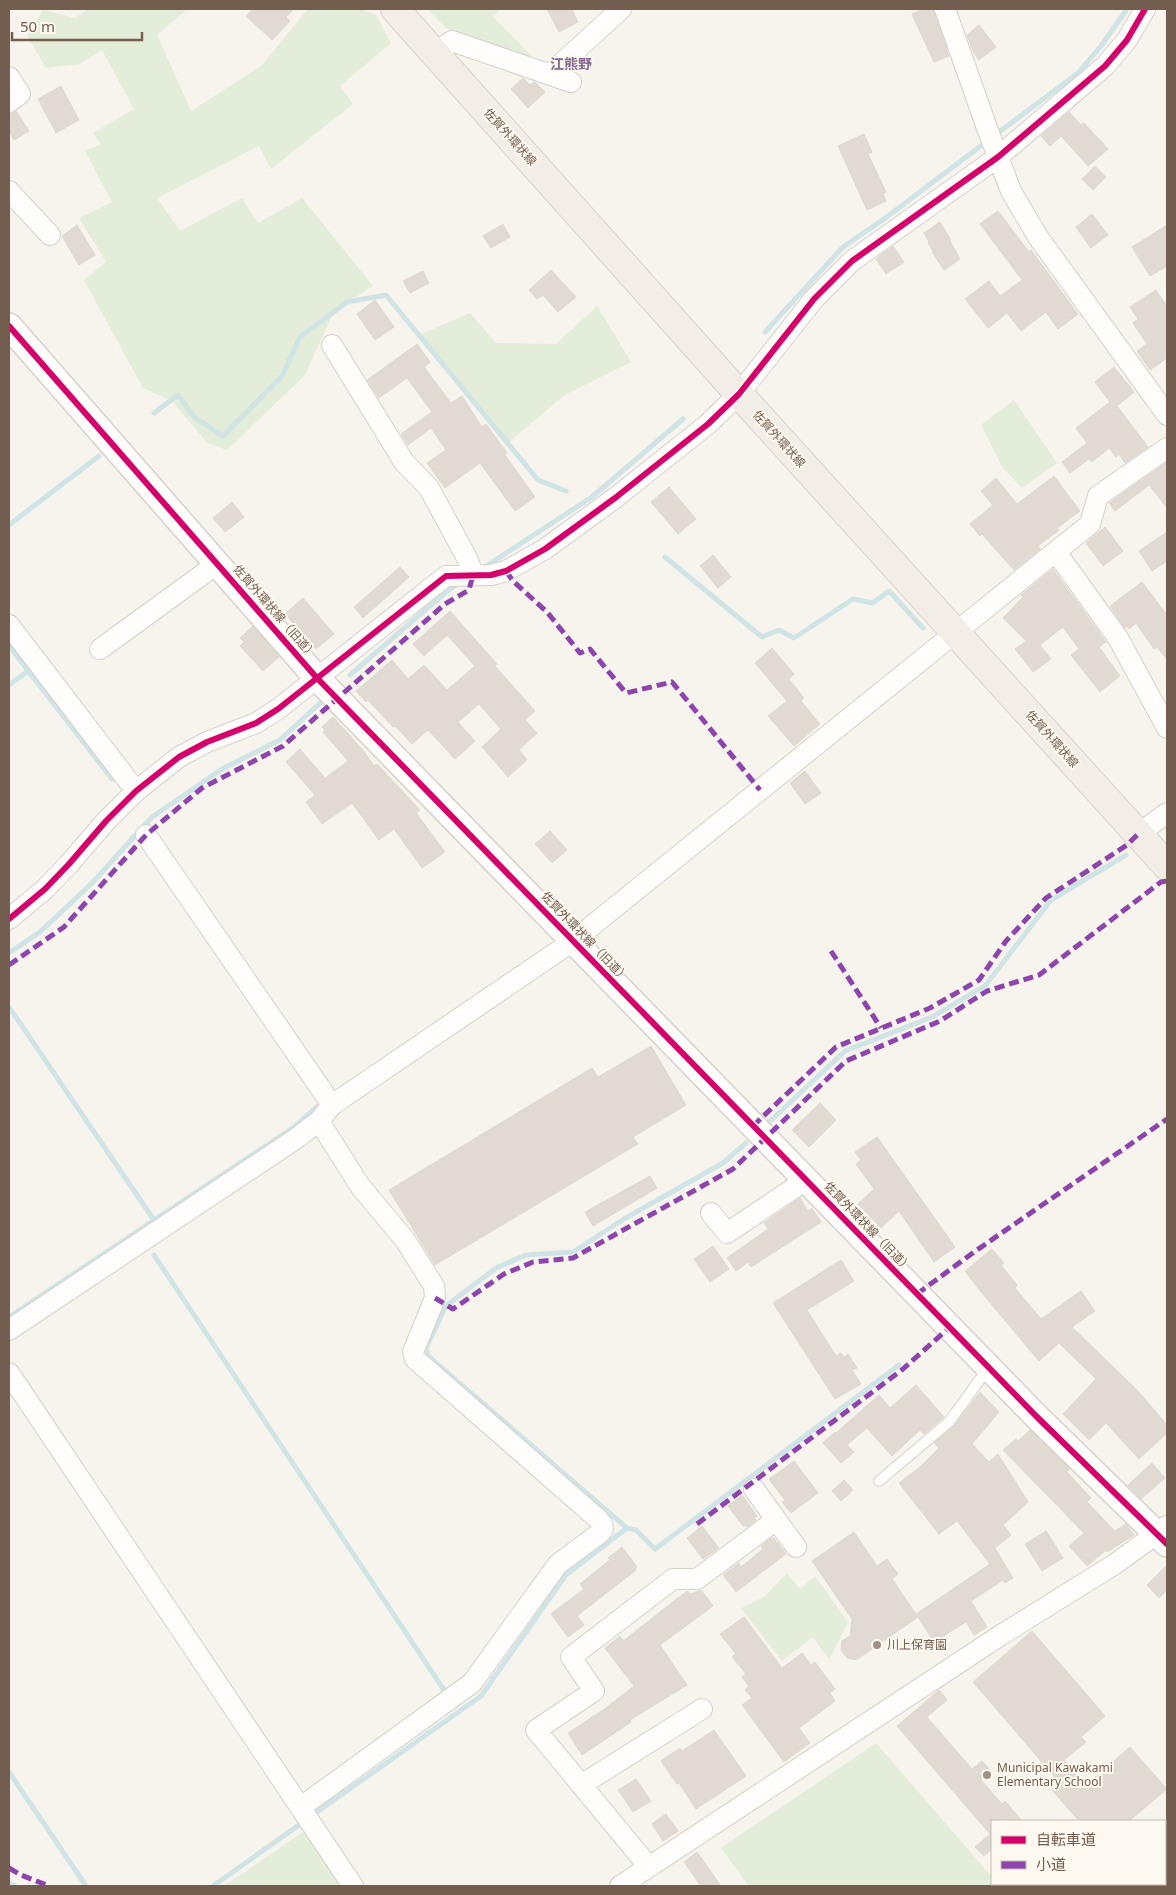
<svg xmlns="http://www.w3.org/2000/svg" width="1176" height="1895" font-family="'Noto Sans','Noto Sans JP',sans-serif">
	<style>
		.green { fill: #e3edd9 }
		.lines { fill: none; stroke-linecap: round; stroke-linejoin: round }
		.stream { stroke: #d0e3e5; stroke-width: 5 }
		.building { fill: #e0dad3; stroke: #dfd8d0 }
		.service-casing { stroke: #d6d1cb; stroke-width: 12 }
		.minor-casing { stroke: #d6d1cb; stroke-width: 22 }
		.tertiary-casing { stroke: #d6d1cb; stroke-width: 28 }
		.primary-casing { stroke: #d8d1cb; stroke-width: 30 }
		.service { stroke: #fefdfc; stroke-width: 10 }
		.minor { stroke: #fefdfc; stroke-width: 20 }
		.tertiary { stroke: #fefdfc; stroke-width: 25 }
		.primary { stroke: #f2eee7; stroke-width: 28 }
		.quiet { stroke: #8e44ad; stroke-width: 5; stroke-dasharray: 10 5; stroke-linecap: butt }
		.cycleway-casing { stroke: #fdf9f0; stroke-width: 9 }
		.cycleway { stroke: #d6006c; stroke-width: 6 }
		.poi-dot { fill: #a19286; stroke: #fdf9f0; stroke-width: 2 }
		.labels { text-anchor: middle; stroke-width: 4; stroke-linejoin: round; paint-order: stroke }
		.street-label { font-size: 12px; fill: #735d4f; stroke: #fdf9f0 }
		.poi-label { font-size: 12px; fill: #735d4f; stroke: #fdf9f0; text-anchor: start }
		.neighbourhood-label { font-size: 14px; font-weight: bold; fill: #83678e; stroke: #fdf9f0 }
	</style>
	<rect width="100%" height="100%" fill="#f6f4ed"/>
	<path class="green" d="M88 9H187L157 35 191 111 261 66 308 9H362L376 15 391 43 340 86 353 104 271 169 259 146 157 198 180 231 242 198 258 223 302 198 373 286 334 311 305 375 227 450 207 443 172 401 143 388 84 280 106 262 79 218 112 202 85 151 101 144 93 133 134 109 102 50 80 64 46 68 27 36 43 10 75 18Z
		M427 9H501L493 17 541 65 447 29Z
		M597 306 631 362 563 396 506 445 417 336 470 313 496 343 556 344Z
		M1014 400 1057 463 1022 488 1002 467 981 425Z
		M787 1573 800 1589 815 1576 848 1622 829 1660 813 1637 782 1661 741 1608 764 1597Z
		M876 1743 992 1877V1884H998L1000 1886H749L721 1848Z
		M306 1830 344 1886H224Z"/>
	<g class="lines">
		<path class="stream" d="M995 135 1078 73 1101 46 1127 9
			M765 332 843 247 884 219 986 142
			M154 413 178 395 194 417 223 436 282 376 300 337 347 302 386 295 538 480 566 491
			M9 525 99 456
			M665 557 762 637 779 630 794 638 853 599 873 603 889 591 923 628
			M483 568 592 497 683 419
			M9 646 112 779
			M350 675 446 592 459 583
			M9 685 28 671
			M9 953 40 932 92 883 152 817 222 769 280 740 320 703
			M9 1007 154 1220
			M769 1122 845 1051 932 1017 985 986 1051 900 1126 855
			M154 1255 444 1690
			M9 1317 294 1127 318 1106
			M627 1528 636 1530 655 1549 899 1365
			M9 1772 86 1886
			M317 1812 481 1696 566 1575 627 1528 428 1356 426 1348 446 1306 496 1268 526 1255 573 1252 624 1219 723 1163 746 1143
			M9 1883 15 1886
			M213 1886 299 1825"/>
	</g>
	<path class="building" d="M253 9H294L286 17 290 21 272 40 246 16Z
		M547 9H572L578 22 559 32Z
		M924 9H933L949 56 934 62 912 14Z
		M979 25 996 47 979 60 973 51 967 35Z
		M523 78 530 85 534 82 536 83 545 92 528 108 511 89Z
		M61 86 79 120 56 133 38 99Z
		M16 111 29 131 14 140 9 131V114Z
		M1069 112 1081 125 1084 123 1108 149 1088 166 1061 136 1050 146 1041 136Z
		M864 134 872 152 868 154 886 192 883 194 886 201 867 210 838 146Z
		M1095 166 1106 177 1093 190 1082 179Z
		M998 211 1029 252 1031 250 1078 314 1058 329 1046 312 1021 331 1007 313 988 328 965 299 989 281 1000 296 1022 280 980 224Z
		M1092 214 1108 235 1091 248 1076 227Z
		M940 222 951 240 950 241 960 259 944 270 932 252 933 251 928 243 929 242 924 233Z
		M503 224 510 237 491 248 483 236Z
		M77 225 95 255 79 265 62 236Z
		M1167 225V266L1150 276 1132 247Z
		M893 246 904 262 886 274 876 259Z
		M551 270 576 297 558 312 543 295 537 299 529 290Z
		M423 271 429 283 410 293 403 281Z
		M1156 290 1167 306V358L1150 370 1137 351 1147 344 1133 323 1138 319 1130 307Z
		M375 300 394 327 375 340 357 314Z
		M417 344 430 362 424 367 451 403 462 396 482 427 486 424 507 453 505 455 535 497 515 511 480 463 445 488 427 463 446 450 431 428 408 445 401 434 432 412 407 378 379 398 367 380Z
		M1114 367 1134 392 1117 406 1148 447 1125 463 1119 454 1116 457 1109 448 1092 462 1089 459 1070 473 1062 462 1087 443 1076 428 1110 402 1095 382Z
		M1167 462V508L1149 485 1115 511 1109 503Z
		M1054 476 1080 511 1057 528 1059 530 1038 546 1040 549 1014 570 982 534 980 536 970 524 993 505 981 491 996 478 1017 504Z
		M669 487 696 519 678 534 651 502Z
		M232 502 244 517 225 532 213 518Z
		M1105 527 1123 551 1103 566 1086 543Z
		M1167 532V561L1152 571 1139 551Z
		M713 555 731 577 718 588 700 566Z
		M400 567 409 577 363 618 354 607Z
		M1053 569 1106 642 1099 647 1120 676 1100 692 1071 655 1079 649 1063 627 1040 645 1051 659 1033 672 1015 649 1026 641 1003 618 1023 597 1021 595Z
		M1142 582 1167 615V660L1157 647 1154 649 1136 623 1129 629 1126 626 1125 628 1110 606Z
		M303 598 334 634 316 649 285 614Z
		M450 611 497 664 495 666 535 711 525 720 537 733 519 750 527 760 508 777 482 747 501 729 479 704 458 722 475 741 455 759 428 730 412 744 395 726 393 727 368 700 366 702 356 691 392 660 408 679 424 665 447 690 475 666 447 635 424 656 413 644Z
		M253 626 279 657 263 671 240 646 244 642 240 638Z
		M772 648 794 674 789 679 804 698 801 701 820 724 794 746 768 716 787 701 755 663Z
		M333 717 363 750 374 766 377 764 420 810 416 813 445 852 422 868 394 829 379 840 352 803 322 824 306 802 315 795 286 762 300 749 325 778 348 761 323 732 325 730 322 727Z
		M805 771 821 793 805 804 790 783Z
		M550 831 567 850 552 863 535 844Z
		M651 1046 686 1105 633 1137 638 1144 435 1265 389 1190 592 1068 598 1077Z
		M820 1103 836 1120 809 1147 792 1130Z
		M877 1137 955 1247 934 1262 899 1211 881 1228 858 1204 874 1189 856 1164 861 1160 855 1152Z
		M650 1176 657 1188 593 1226 585 1212Z
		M800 1198 808 1211 812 1208 821 1222 751 1267 748 1262 736 1271 727 1258 768 1229 764 1223Z
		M713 1246 729 1269 710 1282 694 1259Z
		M992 1249 1004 1263 1001 1265 1017 1285 1015 1288 1041 1319 1081 1291 1095 1311 1072 1327 1138 1391 1167 1425V1433L1139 1459 1106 1423 1089 1440 1063 1414 1096 1379 1059 1343 1039 1361 981 1292 965 1271Z
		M841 1260 854 1281 807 1310 836 1356 841 1353 844 1357 848 1354 857 1368 852 1370 861 1384 835 1399 773 1303Z
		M916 1385 944 1417 924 1434 920 1430 892 1456 867 1428 847 1445 854 1452 841 1463 823 1443 835 1432 836 1433 879 1395 890 1408Z
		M980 1392 999 1412 972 1444 989 1462 998 1454 1028 1502 1003 1525 1011 1535 995 1548 1013 1578 1005 1583 1003 1580 971 1601 987 1627 974 1635 966 1622 937 1640 935 1637 932 1639 918 1617 856 1660 847 1658 841 1650 842 1641 850 1636 852 1619 812 1561 854 1532 877 1566 887 1559 898 1574 892 1579 916 1614 990 1564 957 1521 939 1534 899 1483 920 1467 939 1448 934 1443 954 1426Z
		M1030 1430 1070 1469 1067 1472 1091 1498 1087 1502 1115 1531 1126 1524 1134 1535 1107 1552 1106 1550 1087 1566 1069 1546 1084 1533 1003 1450 1016 1439 1018 1441Z
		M794 1461 818 1493 791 1513 782 1502 785 1500 769 1479Z
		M1152 1463 1165 1478 1141 1499 1128 1485Z
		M844 1480 853 1490 841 1501 832 1491Z
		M742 1495 757 1516 754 1518 756 1520 747 1527 745 1525 743 1526 728 1506Z
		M702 1526 719 1548 703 1559 687 1538Z
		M1046 1531 1063 1558 1042 1571 1025 1544Z
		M771 1538H774L786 1554 736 1592 723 1575 739 1563 741 1567 763 1549 761 1546Z
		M622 1547 637 1567 635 1568 636 1570 577 1616 584 1625 568 1637 551 1614 584 1589 580 1584 610 1560 608 1558Z
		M1167 1565V1590L1159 1598 1147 1585Z
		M701 1590 713 1606 660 1645 687 1685 630 1720 631 1722 582 1755 568 1733 603 1710 634 1686 605 1648 620 1636 623 1641 687 1591 691 1594Z
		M744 1617 782 1668 802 1653 811 1665 815 1662 835 1689 830 1693 835 1701 799 1728 810 1743 784 1762 742 1705 752 1698 745 1690 749 1686 742 1677 746 1674 732 1657 736 1654 720 1634Z
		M1032 1631 1105 1716 1081 1737 1086 1742 1064 1760 1086 1785 1130 1747 1167 1789 1129 1821H1079L1052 1790 1060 1783 973 1682Z
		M939 1690 947 1700 927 1717 972 1769 982 1761 991 1771 981 1780 1002 1804 1005 1801 1022 1821H992V1849L984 1856 975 1847 990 1834 897 1726Z
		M714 1730 746 1776 696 1809 679 1783 677 1784 661 1761 680 1748 682 1751Z
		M636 1779 651 1801 633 1812 618 1790Z
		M666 1814 678 1831 663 1841 652 1824Z
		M697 1852 721 1886H701L684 1862Z"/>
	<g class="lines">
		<defs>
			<path id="service" d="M879 1481 949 1422 989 1367"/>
			<path id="minor" d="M945 9 987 128 1011 191 1038 237 1167 415
				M435 53 452 41 571 82
				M550 74 621 9
				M9 77 20 94 9 102
				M9 191 50 235
				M332 345 404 462 429 488 468 560 473 575
				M1056 552 1118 638 1167 728
				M9 625 136 791
				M100 649 217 564
				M1138 834 1167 813
				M146 835 332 1105
				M9 919 45 889 69 864 106 821 136 791 179 757 207 742 256 723 278 709 446 576 491 575 506 571 545 549 615 498 708 424 739 394 814 299 852 261 998 157 1105 66 1127 40 1145 9
				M711 1213 727 1233 806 1180
				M9 1330 297 1138 319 1121 332 1105 573 941 1090 524 1098 496 1167 448
				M9 1373 353 1886
				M754 1489 796 1547
				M581 1785 702 1709
				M301 1807 472 1683 558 1564 600 1533 603 1529 602 1524 598 1519 415 1359 413 1352 435 1298 434 1286 405 1240 360 1186 319 1121
				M649 1867 536 1730 594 1691 571 1657 673 1579H697L776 1520
				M620 1886 1001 1635 1115 1564 1167 1526
				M1152 1886 1155 1884"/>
			<path id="tertiary" d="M9 326 316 677 1037 1417 1167 1544"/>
			<path id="primary" d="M395 9 739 394 1167 866"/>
		</defs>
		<use href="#service" class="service-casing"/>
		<use href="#minor" class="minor-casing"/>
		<use href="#tertiary" class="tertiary-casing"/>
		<use href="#primary" class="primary-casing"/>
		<use href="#service" class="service"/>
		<use href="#minor" class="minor"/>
		<use href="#tertiary" class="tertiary"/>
		<use href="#primary" class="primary"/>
		<path class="quiet" d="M506 571 513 581 547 612 580 653 590 649 626 693 672 682 760 790
			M831 951 881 1028
			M9 965 64 927 146 835 202 788 283 746 445 604 469 590 473 575
			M753 1126 836 1047 930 1008 979 980 1006 941 1046 898 1127 845 1138 834
			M917 1294 974 1252 1167 1119
			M435 1298 453 1309 504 1274 533 1262 573 1258 733 1169 846 1061 940 1021 987 991 1039 975 1161 882 1167 881
			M697 1524 903 1369 950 1327
			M9 1868 21 1875 49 1886"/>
		<defs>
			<path id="cycleway" d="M9 326 316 677 1037 1417 1167 1544
				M9 919 45 889 69 864 106 821 136 791 179 757 207 742 256 723 278 709 446 576 491 575 506 571 545 549 615 498 708 424 739 394 814 299 852 261 998 157 1105 66 1127 40 1145 9"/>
		</defs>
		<use href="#cycleway" class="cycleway-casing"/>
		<use href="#cycleway" class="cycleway"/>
	</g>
	<g class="poi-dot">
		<circle cx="877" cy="1645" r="5"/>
		<circle cx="987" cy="1775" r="5"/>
	</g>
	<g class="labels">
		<g class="street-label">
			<text transform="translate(510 137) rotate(48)" y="4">佐賀外環状線</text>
			<text transform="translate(779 439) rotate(48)" y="4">佐賀外環状線</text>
			<text transform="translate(275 612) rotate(49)" y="4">佐賀外環状線（旧道）</text>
			<text transform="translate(1052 739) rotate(48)" y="4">佐賀外環状線</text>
			<text transform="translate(585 937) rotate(46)" y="4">佐賀外環状線（旧道）</text>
			<text transform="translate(868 1227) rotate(46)" y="4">佐賀外環状線（旧道）</text>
		</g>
		<g class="poi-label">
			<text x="887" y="1649">川上保育園</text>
			<text x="997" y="1772">Municipal Kawakami<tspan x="997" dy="14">Elementary School</tspan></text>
		</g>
		<g class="neighbourhood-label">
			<text x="571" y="69">江熊野</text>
		</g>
	</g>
	<rect width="1176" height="1895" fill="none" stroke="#735d4f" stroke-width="20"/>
	<rect x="991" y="1820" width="175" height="65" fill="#fdf9f0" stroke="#c6bbb0"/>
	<rect x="1001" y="1836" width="25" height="8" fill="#d6006c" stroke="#c6bbb0"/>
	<text x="1036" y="1845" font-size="15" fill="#735d4f">自転車道</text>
	<rect x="1001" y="1861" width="25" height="8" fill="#8e44ad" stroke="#c6bbb0"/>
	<text x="1036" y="1870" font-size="15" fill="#735d4f">小道</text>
	<path d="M12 32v8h130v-8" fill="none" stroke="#735d4f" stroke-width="2.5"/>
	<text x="20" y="32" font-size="15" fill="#735d4f" stroke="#fdf9f0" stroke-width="4" paint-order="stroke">50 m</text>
</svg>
